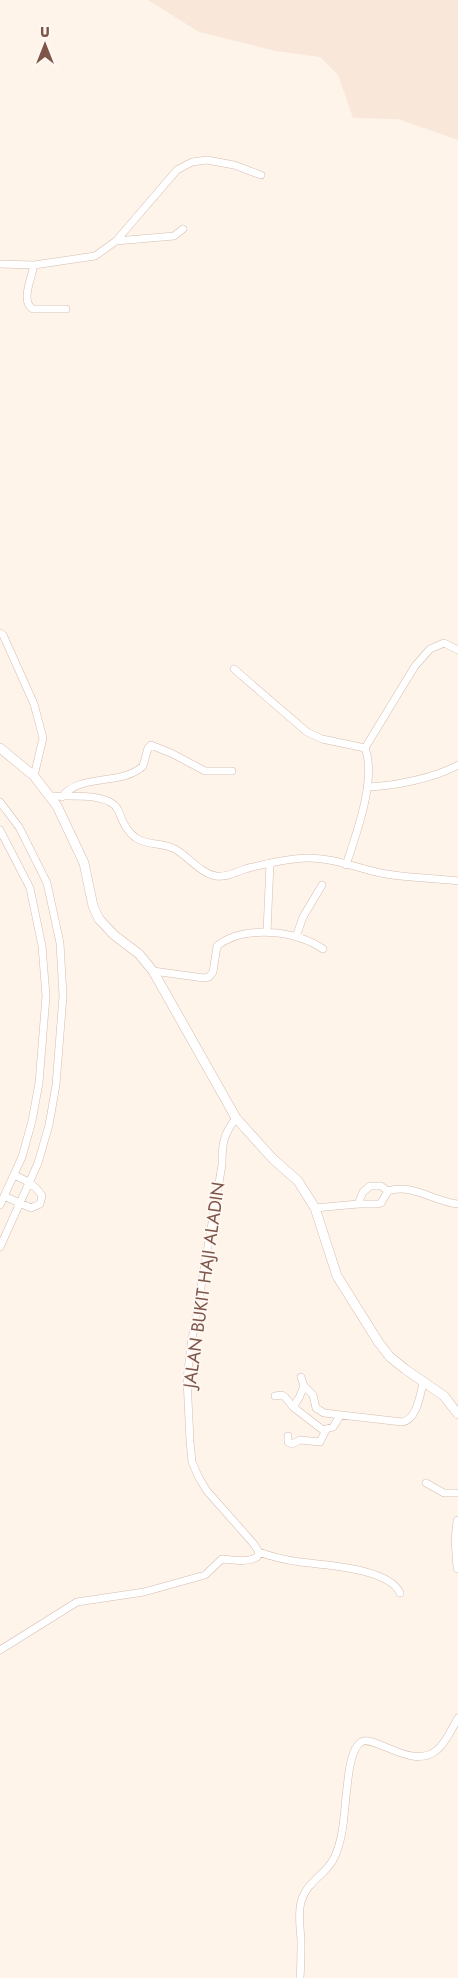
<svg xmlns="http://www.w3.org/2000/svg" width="458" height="1978" font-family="Jost,sans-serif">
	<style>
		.residential { fill: #f9e7da }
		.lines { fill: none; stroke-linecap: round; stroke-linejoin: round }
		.minor-casing { stroke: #d5bcb0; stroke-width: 8 }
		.tertiary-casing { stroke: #d5bcb0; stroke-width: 10 }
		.minor { stroke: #fff; stroke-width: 7 }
		.tertiary { stroke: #fff; stroke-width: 9 }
		.labels { text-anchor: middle; stroke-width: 4; stroke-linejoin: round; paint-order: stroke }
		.street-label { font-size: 18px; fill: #7d5549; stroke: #fff8f2 }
	</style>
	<rect width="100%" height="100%" fill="#fef4ea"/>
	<path class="residential" d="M148 0H458V140L398 119 353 118 338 75 320 57 276 51 199 32Z"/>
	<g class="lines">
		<defs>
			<path id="minor" d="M116 241 174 236 183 229
				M0 264 34 265 95 256 116 241 177 170 192 162 207 160 234 165 261 175
				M34 265C32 277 20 302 33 309H66
				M0 633 3 635 34 704 43 738 34 776
				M234 669 307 732 322 739 365 748
				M365 748 415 666 430 649 444 643 458 650
				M368 787C394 786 435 778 458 765
				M51 796C68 797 110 792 118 810 123 821 125 830 136 838 148 846 162 842 175 849 189 857 200 873 216 876 228 878 241 869 253 867 269 863 288 859 305 858 333 857 359 869 386 874 410 878 434 878 458 881
				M62 797C79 773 122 786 143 766L148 748 151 745 173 754 205 771H232
				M0 802 19 827 47 883 60 943 63 996 56 1085 49 1125 38 1163 0 1247
				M0 830 30 888 42 946 46 996 39 1083 32 1121 22 1157 0 1205
				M346 865C356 835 377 778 365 748
				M267 932 270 863
				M296 937 303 917 322 885
				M153 971 204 978 209 977 213 972 217 946C243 925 297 930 323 949
				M4 1196 31 1208 40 1204 42 1196C36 1185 25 1180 14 1175
				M358 1204 363 1192 370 1186H381L388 1191
				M315 1208 358 1204H378L381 1203 388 1191C413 1183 434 1202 458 1204
				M301 1377 304 1386 313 1395 316 1408 324 1413 402 1422C417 1420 420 1395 423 1383
				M275 1396 282 1395 285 1397 293 1407 323 1430 333 1427 340 1416
				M293 1407 299 1398 304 1386
				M288 1436V1442L292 1444 300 1440 320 1442 326 1430
				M426 1483 444 1493H458
				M259 1552C272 1557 286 1560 300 1562 324 1565 389 1568 400 1593
				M0 1650 77 1602 144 1592 205 1575 222 1559C233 1560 247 1563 257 1557L259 1552 253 1543 207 1491 199 1478 192 1462 190 1441 187 1379 191 1345 222 1165C222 1144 223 1135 236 1118
				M300 1978C301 1965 301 1952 301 1940 300 1927 298 1914 301 1902 307 1881 324 1876 333 1860 343 1842 344 1816 346 1796 348 1783 349 1750 361 1742 375 1734 412 1771 437 1750 446 1743 452 1728 458 1718"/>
			<path id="tertiary" d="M0 748 34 776 57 806 84 863 93 906 99 919 114 935 139 954 153 971 236 1118 273 1159 298 1181 310 1200 315 1208 337 1276 379 1343 390 1357 405 1369 444 1396 458 1414
				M458 1521 456 1540 458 1568"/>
		</defs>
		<use href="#minor" class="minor-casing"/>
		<use href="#tertiary" class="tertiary-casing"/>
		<use href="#minor" class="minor"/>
		<use href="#tertiary" class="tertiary"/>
	</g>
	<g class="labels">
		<g class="street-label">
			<text transform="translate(204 1285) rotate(-82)" y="6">JALAN BUKIT HAJI ALADIN</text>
		</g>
	</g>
	<g transform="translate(45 45)" stroke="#fff8f2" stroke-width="4" paint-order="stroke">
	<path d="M0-4L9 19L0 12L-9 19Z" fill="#7d5549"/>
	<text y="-8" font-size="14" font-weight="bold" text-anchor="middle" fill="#7d5549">U</text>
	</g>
</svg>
